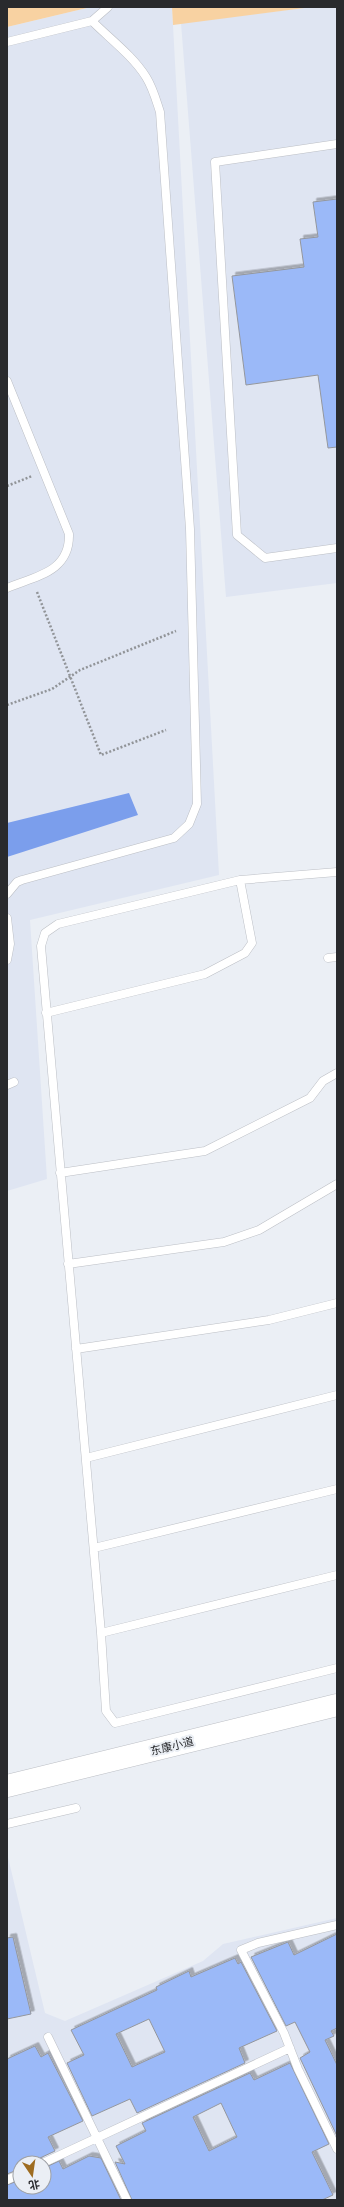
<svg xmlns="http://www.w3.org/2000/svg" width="344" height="2207" font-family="'Golos Text','Noto Sans SC',sans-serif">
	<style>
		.built { fill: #dfe5f2; fill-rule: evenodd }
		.green { fill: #f8d2a2 }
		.water { fill: #7b9eec }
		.building { fill: #9bb9f8; stroke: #94979d; fill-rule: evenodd; filter: url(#shadow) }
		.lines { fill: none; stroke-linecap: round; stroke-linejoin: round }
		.lane-casing { stroke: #bcbfc5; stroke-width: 9 }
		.secondary-casing { stroke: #bcbfc5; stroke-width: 23 }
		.path { stroke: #919498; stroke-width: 2.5; stroke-dasharray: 2 2; stroke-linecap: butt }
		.lane { stroke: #fff; stroke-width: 8 }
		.secondary { stroke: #fff; stroke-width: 22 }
		.labels { text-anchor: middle; stroke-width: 4; stroke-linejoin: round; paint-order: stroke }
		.street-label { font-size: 11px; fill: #292a2d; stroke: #ebeff5 }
	</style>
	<defs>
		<filter id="shadow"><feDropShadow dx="3.5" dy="-3.5" stdDeviation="0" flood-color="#0004"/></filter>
	</defs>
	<rect width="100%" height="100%" fill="#ebeff5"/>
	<path class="built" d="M91 7H172L219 875 30 920 47 1179 7 1191V27Z
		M312 7H337V583L226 597 181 23Z
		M7 1853 45 2013 65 2021 203 1961 223 1944 337 1918V2200H7ZM20 2163H44V2187H20Z"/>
	<path class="green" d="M7 7H91L7 27Z
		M172 7H312L173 25Z"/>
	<path class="water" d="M129 793 138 815 7 857V823Z"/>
	<path class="building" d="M337 199V447L328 448 318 375 246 385 232 276 304 267 300 239 318 237 313 202Z
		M337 1934V2028L331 2031 334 2036 325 2040 337 2065V2136L300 2058 310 2052 295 2022 286 2026 251 1957 288 1942 294 1955Z
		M13 1937 31 2014 7 2019V1938Z
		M235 1958 238 1964 241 1962 277 2031 239 2048 245 2063 137 2113 130 2099 92 2116 67 2063 84 2055 71 2030 157 1990 156 1987 189 1971 191 1977ZM149 2019 165 2052 132 2067 116 2034Z
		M35 2046 41 2057 48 2053 83 2121 48 2137 55 2151 40 2158 38 2163H20V2169L7 2174V2059Z
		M290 2063 329 2144 312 2152 333 2195 322 2200H132L115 2162 125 2164 116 2146 146 2131 142 2123 250 2073 254 2080ZM221 2103 237 2137 209 2151 193 2117Z
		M89 2156 101 2158 121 2200H7V2185L20 2180V2187H44V2168L59 2161 63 2169Z"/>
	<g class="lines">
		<defs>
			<path id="lane" d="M7 42 92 21 108 7
				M337 144 215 162 237 535 265 558 337 548
				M7 381 69 534C70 572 36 576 7 588
				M337 872 240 880 58 924 45 933 41 946 101 1633 106 1711 115 1723 337 1668
				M7 894 17 882 22 880 174 838 189 824 197 804 190 529 160 112C156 100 153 88 146 77 133 56 110 39 92 21
				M7 918 10 944 7 960
				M328 958 337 957
				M46 1013 205 974 245 953 252 943 240 880
				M7 1085 14 1082
				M60 1173 205 1151 310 1098 323 1081 337 1073
				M68 1264 224 1242 259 1230 337 1184
				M76 1349 269 1320 337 1303
				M86 1458 337 1395
				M94 1548 337 1489
				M101 1633 337 1575
				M7 1824 76 1808
				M337 1925 258 1943 241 1950 284 2033 298 2069 337 2149
				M48 2037 127 2200
				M43 2163 290 2048
				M7 2180 20 2174"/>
			<path id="secondary" d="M7 1786 337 1705"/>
		</defs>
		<use href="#lane" class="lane-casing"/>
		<use href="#secondary" class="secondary-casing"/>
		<path class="path" d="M7 486 32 476
			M37 592 101 755 166 730
			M7 705 52 689 80 670 176 631"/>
		<use href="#lane" class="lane"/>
		<use href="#secondary" class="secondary"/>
	</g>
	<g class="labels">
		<g class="street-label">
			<text transform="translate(172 1746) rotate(-14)" y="4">东康小道</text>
		</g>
	</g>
	<rect width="344" height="2207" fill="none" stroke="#292a2d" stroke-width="16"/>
	<g transform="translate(32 2175) rotate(167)"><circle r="19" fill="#ebeff5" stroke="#9da0a5"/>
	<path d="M0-3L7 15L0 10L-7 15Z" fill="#9e6c21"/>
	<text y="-6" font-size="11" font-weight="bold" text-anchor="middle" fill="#292a2d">北</text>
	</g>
</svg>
